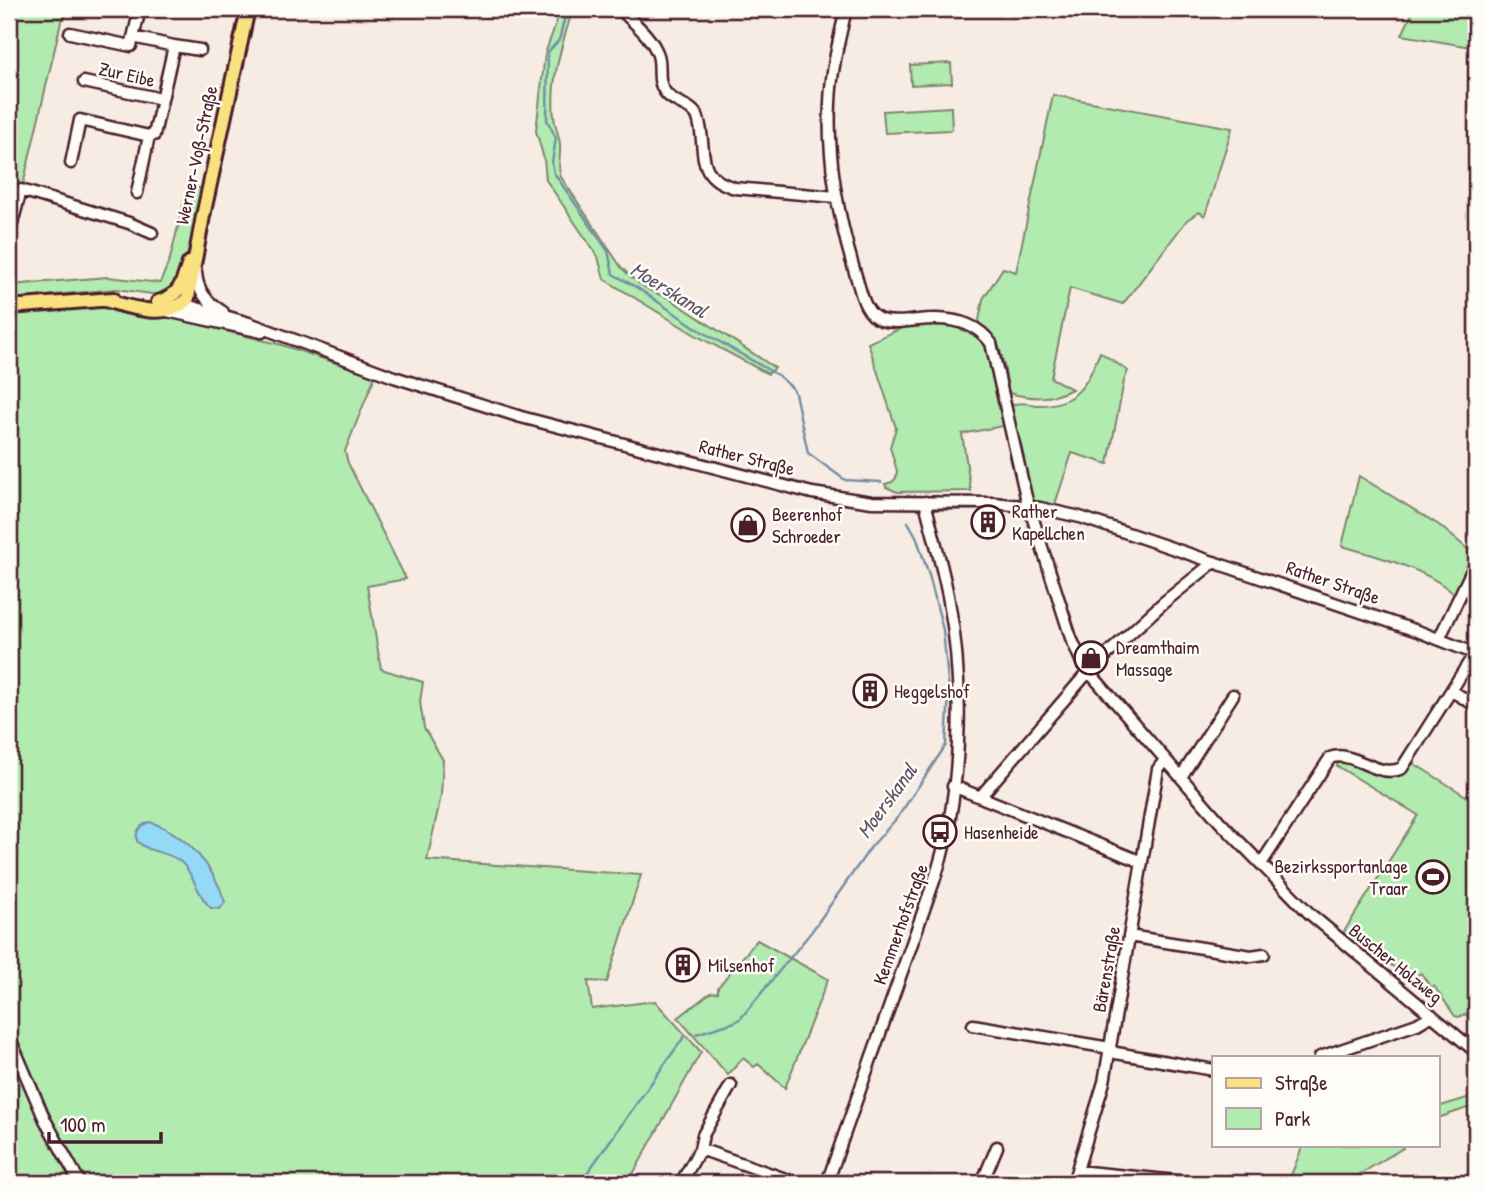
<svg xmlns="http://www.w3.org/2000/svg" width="1485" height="1192" font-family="'Patrick Hand',sans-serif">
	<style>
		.green { fill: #b1ebb0; stroke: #7e856e; stroke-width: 2 }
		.water { fill: #94daf6; stroke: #768fa5; stroke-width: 2 }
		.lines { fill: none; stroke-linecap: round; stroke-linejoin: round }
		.stream { stroke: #768fa5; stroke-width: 2.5 }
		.minor-casing { stroke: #4a1f2b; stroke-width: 15 }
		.major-casing { stroke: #4a1f2b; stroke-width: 18 }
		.minor { stroke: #fdfcf7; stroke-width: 10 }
		.major { stroke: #fae180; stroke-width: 12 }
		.labels { text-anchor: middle; stroke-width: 5; stroke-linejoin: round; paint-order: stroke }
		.street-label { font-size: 19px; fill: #4a1f2b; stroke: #fdfcf7 }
		.poi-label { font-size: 19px; fill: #4a1f2b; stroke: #fdfcf7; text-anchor: start }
		.water-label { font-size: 21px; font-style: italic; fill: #605768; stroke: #fdfcf7 }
	</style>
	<rect width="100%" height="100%" fill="#f7ece3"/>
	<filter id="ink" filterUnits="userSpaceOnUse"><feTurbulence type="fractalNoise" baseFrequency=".0143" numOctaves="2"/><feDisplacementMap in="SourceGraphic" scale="14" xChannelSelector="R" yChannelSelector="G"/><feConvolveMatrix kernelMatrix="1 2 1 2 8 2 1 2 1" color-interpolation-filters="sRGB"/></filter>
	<g filter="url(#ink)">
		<path class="green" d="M9 9H71L61 22 23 185 14 191 9 216Z
			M561 9H573C562 44 550 79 554 117 555 126 559 135 560 144 561 156 557 166 561 177L621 267C634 281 648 292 667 297L775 368 768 374 697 336 604 279 598 257 546 180 544 159 536 131 545 54Z
			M1414 9H1476V48L1402 35Z
			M951 63 952 83 911 85 910 65Z
			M1053 95 1232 128 1205 216 1199 212 1187 220 1123 304 1070 288 1051 378 1072 389C1051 400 1032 399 1009 393 1004 369 1004 337 978 326L983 299 1003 268 1016 272Z
			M951 107 952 130 885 133 883 111Z
			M188 186 204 189C197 216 186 278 166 296L116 289 15 299 10 285 108 277 160 283 170 259Z
			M65 308H117L152 313 282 345 375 376 345 451 348 463 406 579 367 586 381 669 423 682 420 702 424 728 443 760 441 796 427 860 641 875 607 982 588 981 592 1009 655 1001 701 1052 628 1183H9V442L11 412 9 411V312Z
			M940 322 966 327 988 344 1008 425 962 434 971 491 897 492 886 487 885 484 892 482 896 478 897 471 890 447 896 428 868 343 904 327V325Z
			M1100 352 1128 371 1124 381 1108 464 1072 453 1054 507 1036 503 1029 495 1010 406C1018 401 1028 404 1037 405 1077 406 1087 384 1100 352Z
			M1359 476 1439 525 1476 556 1456 596C1431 570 1377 556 1342 546Z
			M1339 760 1388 775 1405 773 1413 763 1466 796 1476 781V1043L1470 1038 1476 1034 1466 1014 1459 1017 1455 1016 1434 986 1431 988 1421 973 1410 980 1353 935 1350 939 1343 933 1418 815 1337 766Z
			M757 940 828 979 785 1088 758 1064 754 1067 743 1058 728 1075 678 1018 710 993 718 992V987Z
			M1476 1095V1105L1438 1118V1107Z
			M1303 1145H1400L1403 1148 1345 1183H1288Z"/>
		<path class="water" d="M150 822C186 834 214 866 225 902L220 909 211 908C197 896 195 875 181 862 169 851 149 854 137 841 135 831 140 825 150 822Z"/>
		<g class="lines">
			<path class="stream" d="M567 9 559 40 548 52 547 120 556 138 552 163 554 173 608 251 613 274 636 287 701 331 779 376 791 387 795 393 808 453 845 480 881 482
				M696 1034 735 1022 741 1018 812 931 871 847 898 817 946 745 949 692 943 630 929 575 916 536 908 522
				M580 1183 684 1037"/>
			<defs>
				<path id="minor" d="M620 9C633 22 652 37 658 55 662 68 656 80 665 92 673 104 694 105 698 118 708 148 692 176 735 188L836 197
					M846 9C839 40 831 71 830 103 827 162 839 221 856 276 861 292 864 314 881 320 894 324 906 321 918 320 944 317 974 319 991 343L1026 497 1071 638 1083 665 1220 822 1310 914 1476 1052
					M70 33 131 46 140 9
					M174 46 200 50
					M84 82 162 99
					M71 163 80 120 149 136 154 135 174 46 133 37
					M137 193 149 136
					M9 235 21 190 129 223 152 233
					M196 272C197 291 207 302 223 312
					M183 304 249 323 394 377 521 417 812 493 872 502 994 503 1040 508 1080 517 1420 632 1476 654
					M167 311 262 332
					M1439 639 1476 562
					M1452 691 1476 706
					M1181 777 1233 695
					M953 786 1142 862
					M980 797 1089 671 1163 603 1214 562
					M1261 864 1330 758C1353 749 1378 780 1402 768L1475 653
					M1129 936 1251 956 1264 954
					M973 1025 1104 1047 1116 1053 1214 1070
					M9 1036 45 1120 80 1183
					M1320 1057 1417 1024 1432 1015
					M700 1149 797 1183
					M1077 1171 1197 1183
					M681 1183 700 1149 703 1135 731 1085
					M827 1183 934 881C962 799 965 687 949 601 943 568 933 535 925 502
					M982 1183 997 1147
					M1073 1183 1104 1082 1158 769 1165 760
					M1221 1183 1235 1182"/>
				<path id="major" d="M105 300C128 307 170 321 188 298L203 216 248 9
					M158 302C181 295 182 284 189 263
					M9 307 113 299"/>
			</defs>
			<use href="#minor" class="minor-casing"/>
			<use href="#major" class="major-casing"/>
			<use href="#minor" class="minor"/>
			<use href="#major" class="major"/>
		</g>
	</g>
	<defs>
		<symbol id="building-ring" viewBox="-11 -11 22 22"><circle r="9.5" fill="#fdfcf7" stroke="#4a1f2b" stroke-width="1.5"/><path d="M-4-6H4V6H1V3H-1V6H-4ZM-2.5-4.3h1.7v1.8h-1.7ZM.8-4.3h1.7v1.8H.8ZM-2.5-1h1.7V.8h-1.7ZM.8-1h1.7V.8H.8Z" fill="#4a1f2b"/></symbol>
		<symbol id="shop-ring" viewBox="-11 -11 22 22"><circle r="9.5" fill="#fdfcf7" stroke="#4a1f2b" stroke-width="1.5"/><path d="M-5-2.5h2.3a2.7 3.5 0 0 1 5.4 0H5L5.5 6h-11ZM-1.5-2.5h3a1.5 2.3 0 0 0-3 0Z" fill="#4a1f2b"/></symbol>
		<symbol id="bus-ring" viewBox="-11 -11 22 22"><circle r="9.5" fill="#fdfcf7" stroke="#4a1f2b" stroke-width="1.5"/><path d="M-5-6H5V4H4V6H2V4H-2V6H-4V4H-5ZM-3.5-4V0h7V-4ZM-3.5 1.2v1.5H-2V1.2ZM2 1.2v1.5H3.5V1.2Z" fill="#4a1f2b"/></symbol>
		<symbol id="stadium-ring" viewBox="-11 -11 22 22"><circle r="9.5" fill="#fdfcf7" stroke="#4a1f2b" stroke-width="1.5"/><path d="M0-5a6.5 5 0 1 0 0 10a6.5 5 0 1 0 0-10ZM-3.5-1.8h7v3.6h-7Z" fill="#4a1f2b"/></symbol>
	</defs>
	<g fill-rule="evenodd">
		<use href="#building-ring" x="969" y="503" width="38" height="38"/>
		<use href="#shop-ring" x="729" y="506" width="38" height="38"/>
		<use href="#shop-ring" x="1072" y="639" width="38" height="38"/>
		<use href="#building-ring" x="851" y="672" width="38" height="38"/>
		<use href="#bus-ring" x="921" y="813" width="38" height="38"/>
		<use href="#stadium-ring" x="1414" y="858" width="38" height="38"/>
		<use href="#building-ring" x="664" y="946" width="38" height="38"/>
	</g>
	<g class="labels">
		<g class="street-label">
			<text transform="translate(127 74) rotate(13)" y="7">Zur Eibe</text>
			<text transform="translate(196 155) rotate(-78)" y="7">Werner-Voß-Straße</text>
			<text transform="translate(747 457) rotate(14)" y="7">Rather Straße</text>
			<text transform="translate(1333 582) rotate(19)" y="7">Rather Straße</text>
			<text transform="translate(900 924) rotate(-70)" y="7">Kemmerhofstraße</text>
			<text transform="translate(1396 963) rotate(39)" y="7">Buscher Holzweg</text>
			<text transform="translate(1106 969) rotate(-80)" y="7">Bärenstraße</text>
		</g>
		<g class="poi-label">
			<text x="1012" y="518">Rather<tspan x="1012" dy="22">Kapellchen</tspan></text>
			<text x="772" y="521">Beerenhof<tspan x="772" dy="22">Schroeder</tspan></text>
			<text x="1116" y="654">Dreamthaim<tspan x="1116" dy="22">Massage</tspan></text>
			<text x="894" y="698">Heggelshof</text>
			<text x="964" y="839">Hasenheide</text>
			<text x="1408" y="873" text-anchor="end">Bezirkssportanlage<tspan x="1408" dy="22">Traar</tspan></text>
			<text x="708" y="972">Milsenhof</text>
		</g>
		<g class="water-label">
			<text transform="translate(669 290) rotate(32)" y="7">Moerskanal</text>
			<text transform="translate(887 801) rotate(-54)" y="7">Moerskanal</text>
		</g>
	</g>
	<rect width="1485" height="1192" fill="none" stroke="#fdfcf7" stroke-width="35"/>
	<rect x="18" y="18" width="1450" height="1157" fill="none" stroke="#4a1f2b" stroke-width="2.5" filter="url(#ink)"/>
	<rect x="1212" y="1056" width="228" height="91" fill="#fdfcf7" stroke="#b5a4a5" stroke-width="2"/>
	<rect x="1226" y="1078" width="35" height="10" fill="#fae180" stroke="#b5a4a5" stroke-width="2"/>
	<text x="1275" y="1090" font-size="21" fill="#4a1f2b">Straße</text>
	<rect x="1226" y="1108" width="35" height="21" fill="#b1ebb0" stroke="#b5a4a5" stroke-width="2"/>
	<text x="1275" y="1126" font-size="21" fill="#4a1f2b">Park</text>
	<path d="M49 1132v10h112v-10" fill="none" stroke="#4a1f2b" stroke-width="3.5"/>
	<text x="60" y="1132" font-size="21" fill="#4a1f2b" stroke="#fdfcf7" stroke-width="5" paint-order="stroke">100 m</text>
</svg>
